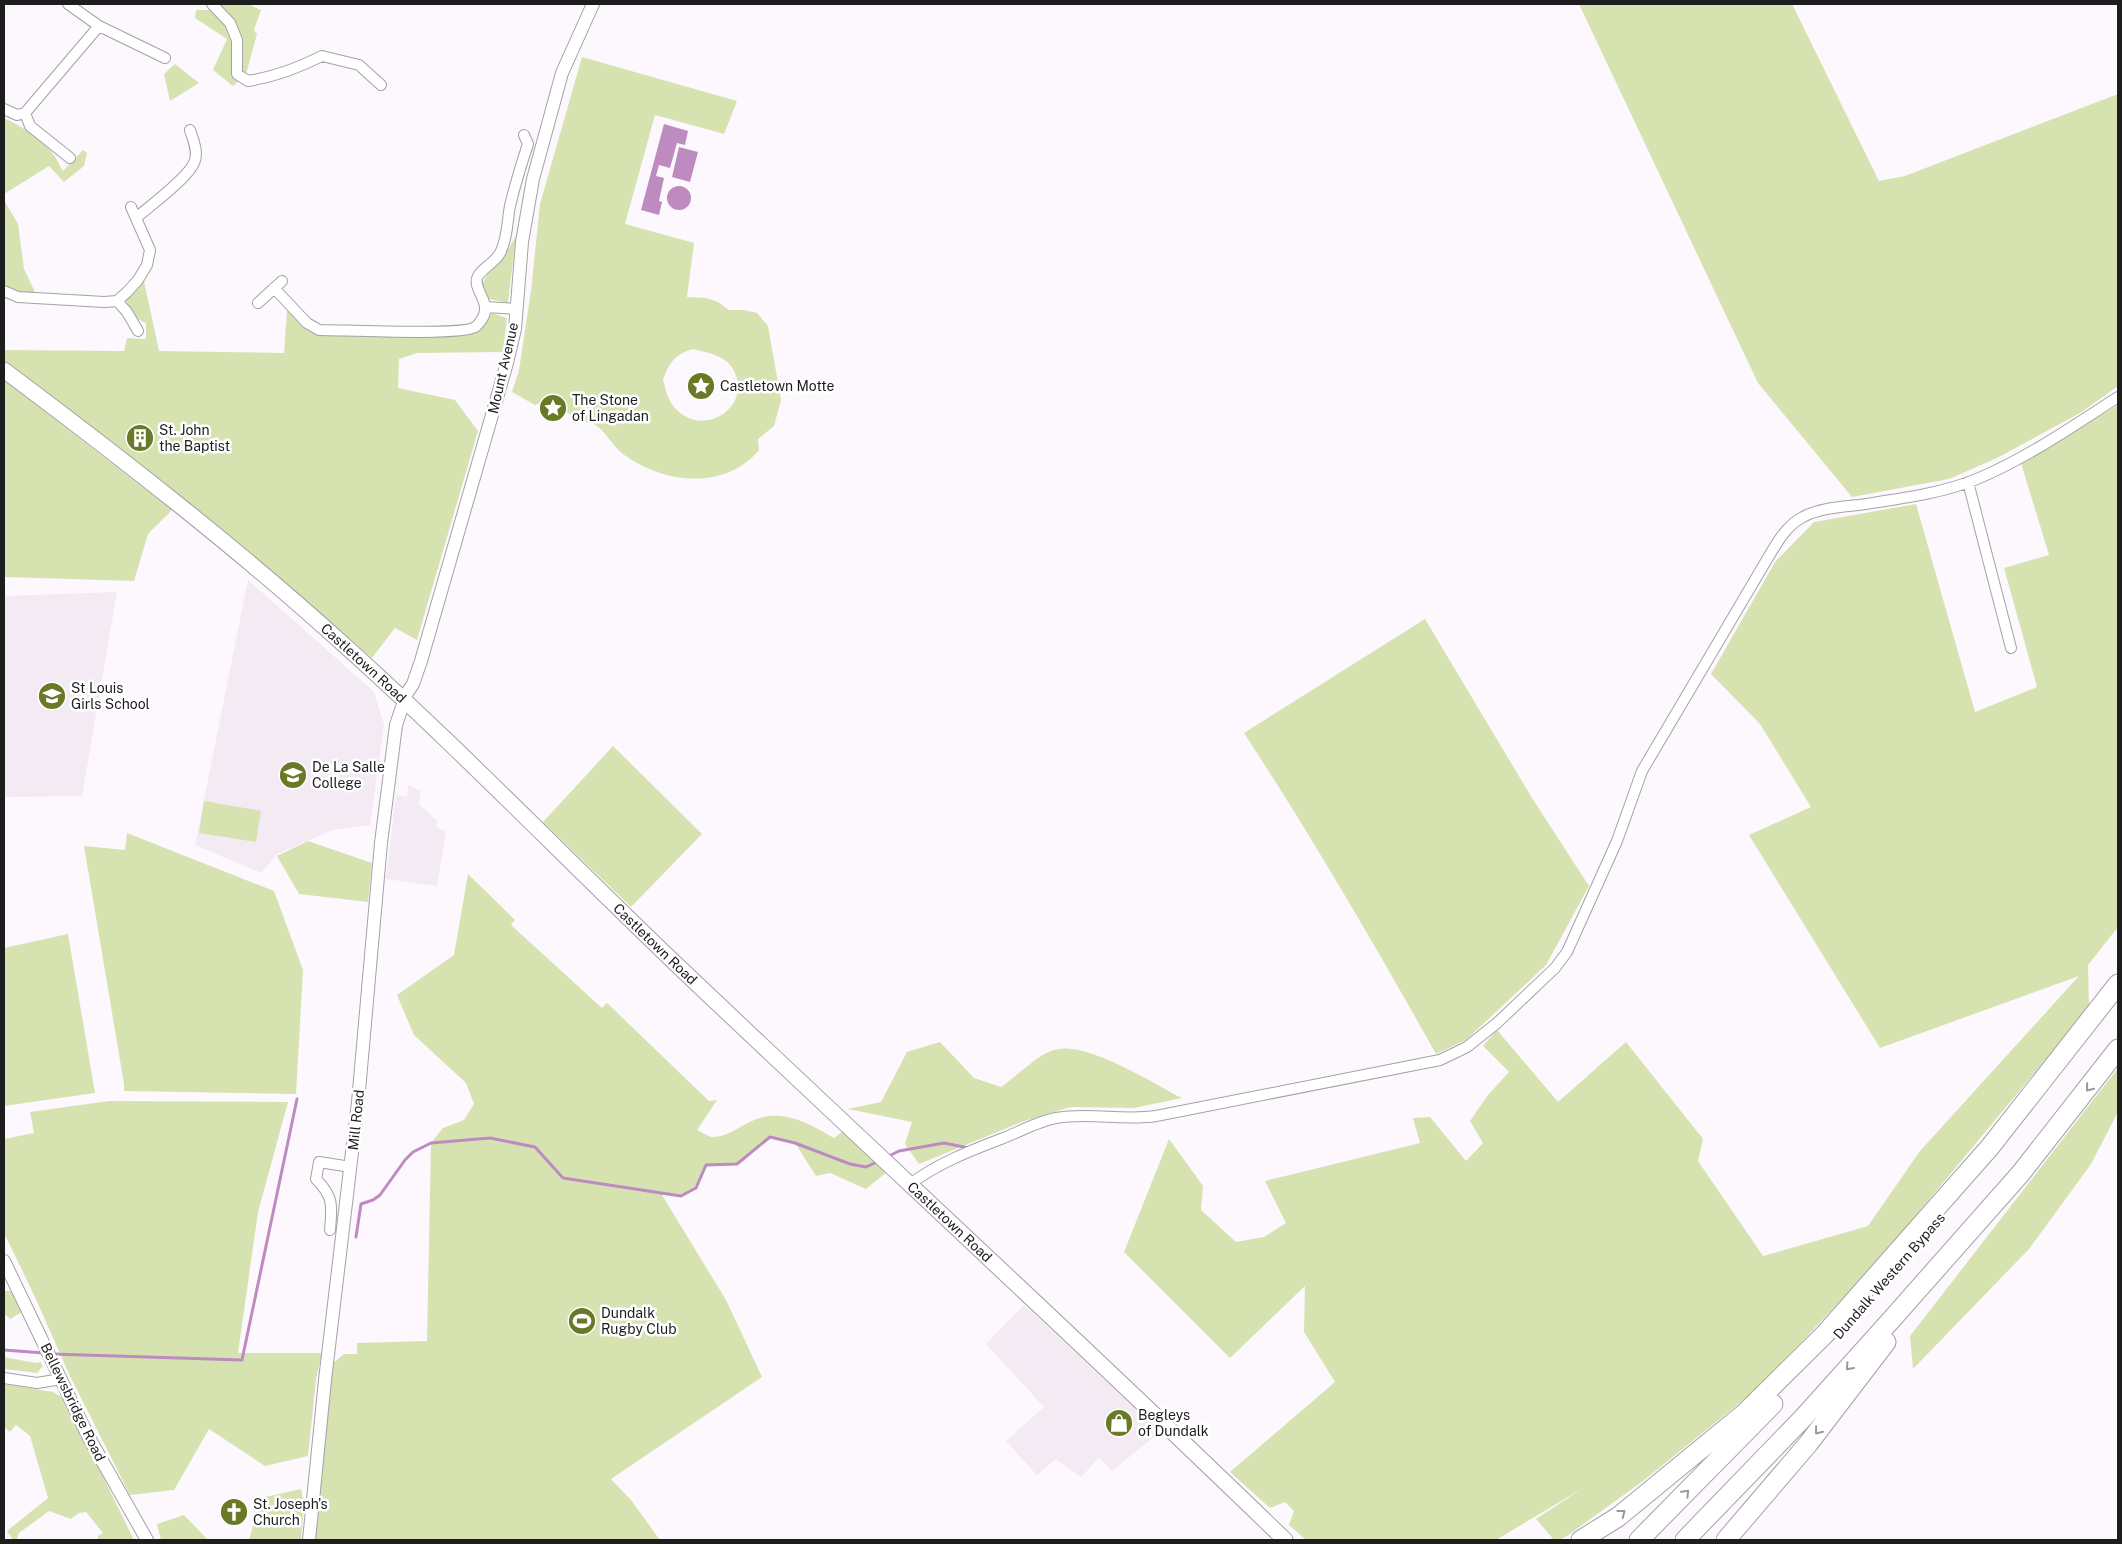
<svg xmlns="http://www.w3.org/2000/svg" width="2122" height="1544" font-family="'Public Sans',sans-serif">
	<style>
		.built { fill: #f3eaf4 }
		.green { fill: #d6e3b1; fill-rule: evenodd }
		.water { fill: #be8bc1 }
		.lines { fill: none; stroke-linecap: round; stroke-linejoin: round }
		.stream { stroke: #be8bc1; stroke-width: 3 }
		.minor-casing { stroke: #a5a1a5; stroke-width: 12 }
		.tertiary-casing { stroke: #a5a1a5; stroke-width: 14 }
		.secondary-casing { stroke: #a5a1a5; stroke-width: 17 }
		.motorway-casing { stroke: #a5a1a5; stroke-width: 21 }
		.minor { stroke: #fff; stroke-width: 10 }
		.tertiary { stroke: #fff; stroke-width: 12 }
		.secondary { stroke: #fff; stroke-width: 15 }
		.motorway { stroke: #fff; stroke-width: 19 }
		.oneway { stroke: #9a999a }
		.labels { text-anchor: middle; stroke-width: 5; stroke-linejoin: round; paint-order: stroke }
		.street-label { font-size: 14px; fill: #1e1d1e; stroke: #fff }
		.poi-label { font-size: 14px; fill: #1e1d1e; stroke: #fff; text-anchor: start }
	</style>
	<rect width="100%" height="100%" fill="#fcf8fd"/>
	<path class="built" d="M248 580 374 692 384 725 370 825 332 830 277 854 261 873 195 845Z
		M117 592 82 796 4 797V596Z
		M408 785 421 791 419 804 437 821 436 827 446 832 437 886 386 879 396 795 407 797Z
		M1024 1305 1160 1432 1112 1471 1099 1458 1081 1477 1056 1459 1037 1475 1006 1441 1044 1407 986 1344Z"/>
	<path class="green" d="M220 4H248L261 10 254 30 257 34 246 74 233 86 213 70 227 39 195 18 196 10H212Z
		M1579 4H1792L1879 181 1905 176 2118 94V386L2080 413 1999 457 1949 479 1852 497 1758 383Z
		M582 57 737 101 724 134 655 115 625 224 694 243 687 297 706 298 718 302 729 310H744L757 313 768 326 781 400 774 426 758 439 759 450C725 491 663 484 623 454 612 446 606 431 594 424 591 422 587 423 583 422 577 420 572 416 567 412L563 401 553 397 535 405 512 392 519 370 531 291 540 204ZM693 349C705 352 723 355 731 366 757 403 705 441 675 408 668 401 666 390 663 380 669 363 675 354 693 349Z
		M175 64 199 83 170 101 164 74Z
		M4 118C20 125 42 140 53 154 57 158 59 166 63 171L83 150 87 153 84 166 64 182 49 166 4 194Z
		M4 200 18 224 24 269 35 292C24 293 12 294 4 285Z
		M516 236 508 303 489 299 482 285 487 275 501 262Z
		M144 281 159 351 284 353 287 310 307 330 318 335 458 336 469 335 482 328 492 313 507 318 503 352 417 353 399 359 398 388 455 400 478 431 417 640 395 628 372 658 211 521 4 363V350L124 351 127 338 146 339V323C134 319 129 311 126 300Z
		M4 380 172 510 148 534 134 581 4 577Z
		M2118 405V927L2088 965 2089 1007 1878 1261 1758 1388 1643 1481 1567 1536 1559 1540H1554L1536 1519 1583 1488 1496 1540H1306L1289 1525 1294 1511 1285 1502 1270 1508 1230 1472 1335 1382 1304 1332 1305 1286 1230 1358 1124 1252 1169 1139 1203 1186 1201 1210 1236 1242 1264 1237 1286 1223 1265 1181 1420 1143 1413 1118 1430 1117 1466 1161 1483 1143 1470 1121 1488 1095 1509 1072 1483 1046 1497 1030 1558 1102 1626 1042 1703 1139 1698 1161 1763 1256 1868 1226 1920 1151 2079 976 1880 1048 1749 835 1811 807 1760 724 1711 674 1775 562 1814 522 1916 504 1975 712 2037 687 2004 568 2049 555 2021 463Z
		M1425 619 1532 798 1589 886 1546 965 1466 1040 1436 1054C1375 945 1312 837 1244 733Z
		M613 746 702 834 631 907 543 822Z
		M204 801 261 811 256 842 199 833Z
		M127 833 274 891 303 970 296 1094 124 1091V1084L84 846 125 850Z
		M308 841 372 863 368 902 299 894 277 856Z
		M468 874 515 920 511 925 602 1008 607 1003 709 1101 717 1100 697 1130C702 1132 709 1138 715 1137 732 1136 749 1118 769 1116 794 1114 813 1126 834 1138L843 1131 888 1171 866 1189 830 1173 816 1176 795 1143 770 1137 737 1164 706 1165C694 1191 693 1197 662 1195L726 1300 762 1377 611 1479 631 1500 660 1540H314L332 1364 344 1354H357V1343L427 1341 431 1143 443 1128 464 1120 474 1104 466 1083 414 1035 397 995 454 955Z
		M68 934 95 1093 4 1106V948Z
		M940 1042 974 1078 1001 1087C1014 1078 1037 1056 1051 1051 1082 1037 1152 1083 1182 1098L1134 1108 1071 1107 1024 1121 919 1164 905 1144 912 1122 848 1109 881 1102 907 1052Z
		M2118 1068V1112L2091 1164 2029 1249 1913 1369 1910 1336Z
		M109 1101 288 1102 258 1212 238 1353H322L316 1379 308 1456 265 1466 209 1429 174 1490 130 1495 69 1374 35 1297 4 1233V1139L34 1133 30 1112Z
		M5 1291H11L22 1312 10 1319 4 1313V1292Z
		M4 1357 35 1363 41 1362 43 1366 37 1373 4 1369Z
		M4 1384 53 1392 65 1399 134 1540H98V1536L103 1533 86 1512 79 1513 71 1519 49 1511 19 1533 17 1538 18 1540H13L7 1531 48 1498 30 1436 16 1425 10 1432 4 1427Z
		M301 1489 304 1505 301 1540H249L261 1498Z
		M184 1515 208 1540H161L157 1524Z"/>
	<path class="water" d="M664 124 688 131 685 145 677 143 670 168 659 165 656 176 664 178 659 201 662 202 659 215 641 210Z
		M679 147 698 152 690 182 672 177Z
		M667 198a12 12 0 1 1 24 0a12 12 0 1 1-24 0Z"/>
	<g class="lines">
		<path class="stream" d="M887 1157 899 1151 944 1143 969 1148
			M356 1237 361 1204 373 1200 380 1195 405 1160 413 1152 431 1143 490 1138 535 1147 563 1178 681 1196 696 1188 706 1165 737 1164 770 1137 795 1143 850 1164 866 1167 879 1161
			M4 1350 44 1353
			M52 1354 242 1360 297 1099"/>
		<defs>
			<path id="minor" d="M68 4 99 26 165 58
				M212 4 230 23 237 40V74L248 81C275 77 298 68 322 56L359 65 381 85
				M4 109 17 115 25 113 99 26
				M25 113 30 126 70 158
				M137 217C150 206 192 175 195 160 198 150 193 140 190 130
				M274 288 307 323 319 330C343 330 462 336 475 327 477 326 481 321 482 319 493 302 471 289 478 276 484 266 497 262 501 251 508 236 507 221 510 206 515 185 521 165 528 144L524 135
				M4 291 18 297 104 302 117 301 127 292 138 280 147 265 150 250 131 207
				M117 301 127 312 138 331
				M258 303 282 281
				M486 307 516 309
				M1968 482 2011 648
				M910 1184C940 1162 972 1150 1006 1137 1023 1130 1039 1121 1056 1118 1089 1112 1123 1121 1156 1116L1440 1060 1467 1047 1497 1023 1555 968 1567 952 1617 841 1642 771 1769 556C1778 541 1787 525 1803 517 1819 508 1841 507 1859 505 1898 499 1940 494 1977 479 2027 458 2073 426 2118 397
				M330 1230C332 1206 334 1197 316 1179L319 1162 351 1167
				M4 1378 37 1383 61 1379"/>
			<path id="tertiary" d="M403 699 413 684 421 661 507 363 515 329 522 242 533 179 562 73 593 4
				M4 1261 88 1436 147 1540
				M309 1540 325 1380 358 1102 381 843 396 725 402 707 406 702"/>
			<g id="secondary">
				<path id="s1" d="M4 370C120 457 236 547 343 644 458 747 565 858 677 965 879 1157 1085 1346 1285 1540"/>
			</g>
			<path id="motorway" d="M1581 1540 1618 1517 1746 1412 1825 1334 1990 1147 2118 984
				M1639 1540 1773 1404
				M1685 1540 1803 1418 1892 1319 2021 1173 2118 1049
				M1726 1540 1808 1444 1886 1342"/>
		</defs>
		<use href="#minor" class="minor-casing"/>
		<use href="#tertiary" class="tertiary-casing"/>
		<use href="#secondary" class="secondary-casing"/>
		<use href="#motorway" class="motorway-casing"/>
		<use href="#minor" class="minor"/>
		<use href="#tertiary" class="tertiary"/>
		<use href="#secondary" class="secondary"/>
		<use href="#motorway" class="motorway"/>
	</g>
	<defs><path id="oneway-chevron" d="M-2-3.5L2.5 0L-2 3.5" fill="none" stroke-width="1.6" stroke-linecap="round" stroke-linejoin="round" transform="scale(1.25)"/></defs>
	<g class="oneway">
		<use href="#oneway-chevron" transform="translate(2089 1088) rotate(128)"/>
		<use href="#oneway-chevron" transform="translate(1849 1367) rotate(132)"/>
		<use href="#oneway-chevron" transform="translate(1818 1431) rotate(128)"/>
		<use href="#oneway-chevron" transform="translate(1686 1493) rotate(-46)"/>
		<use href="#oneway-chevron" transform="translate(1622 1513) rotate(-37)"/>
	</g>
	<defs>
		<symbol id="sight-disc" viewBox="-11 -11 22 22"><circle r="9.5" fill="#697928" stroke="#fff"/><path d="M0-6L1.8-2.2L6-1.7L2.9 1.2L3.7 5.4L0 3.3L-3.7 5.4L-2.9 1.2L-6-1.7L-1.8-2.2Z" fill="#fff"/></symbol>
		<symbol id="building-disc" viewBox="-11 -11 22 22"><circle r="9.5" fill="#697928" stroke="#fff"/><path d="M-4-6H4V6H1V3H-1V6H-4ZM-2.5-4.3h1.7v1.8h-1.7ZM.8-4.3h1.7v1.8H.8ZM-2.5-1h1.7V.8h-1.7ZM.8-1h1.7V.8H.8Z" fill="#fff"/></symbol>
		<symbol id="school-disc" viewBox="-11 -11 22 22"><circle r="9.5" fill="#697928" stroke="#fff"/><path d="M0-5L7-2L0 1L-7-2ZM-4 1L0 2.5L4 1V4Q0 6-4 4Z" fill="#fff"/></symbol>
		<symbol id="stadium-disc" viewBox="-11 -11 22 22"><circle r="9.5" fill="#697928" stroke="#fff"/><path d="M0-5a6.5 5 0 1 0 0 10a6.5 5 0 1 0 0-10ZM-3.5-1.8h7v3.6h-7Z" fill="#fff"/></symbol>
		<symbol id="shop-disc" viewBox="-11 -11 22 22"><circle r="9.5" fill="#697928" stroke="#fff"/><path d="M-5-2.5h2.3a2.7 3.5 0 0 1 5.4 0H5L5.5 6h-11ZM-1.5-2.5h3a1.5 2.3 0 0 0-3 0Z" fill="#fff"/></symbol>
		<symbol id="church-disc" viewBox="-11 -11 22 22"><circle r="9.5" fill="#697928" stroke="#fff"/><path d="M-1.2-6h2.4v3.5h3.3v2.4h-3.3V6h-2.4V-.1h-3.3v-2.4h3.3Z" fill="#fff"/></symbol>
	</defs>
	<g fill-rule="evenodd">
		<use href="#sight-disc" x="685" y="370" width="32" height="32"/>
		<use href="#sight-disc" x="537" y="392" width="32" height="32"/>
		<use href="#building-disc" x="124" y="422" width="32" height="32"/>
		<use href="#school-disc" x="36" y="680" width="32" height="32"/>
		<use href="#school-disc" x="277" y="759" width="32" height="32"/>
		<use href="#stadium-disc" x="566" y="1305" width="32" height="32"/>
		<use href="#shop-disc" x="1103" y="1407" width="32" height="32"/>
		<use href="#church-disc" x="218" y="1496" width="32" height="32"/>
	</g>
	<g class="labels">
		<g class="street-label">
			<text transform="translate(503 368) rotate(-77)" y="5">Mount Avenue</text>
			<text dy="5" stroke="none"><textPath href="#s1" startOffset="464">Castletown Road</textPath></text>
			<text dy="5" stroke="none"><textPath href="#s1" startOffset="869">Castletown Road</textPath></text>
			<text transform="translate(356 1120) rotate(-84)" y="5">Mill Road</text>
			<text dy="5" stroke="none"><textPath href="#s1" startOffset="1274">Castletown Road</textPath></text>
			<text transform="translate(1889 1276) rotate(-49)" y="5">Dundalk Western Bypass</text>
			<text transform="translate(73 1402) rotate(64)" y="5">Bellewsbridge Road</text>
		</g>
		<g class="poi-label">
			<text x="720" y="391">Castletown Motte</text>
			<text x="572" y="405">The Stone<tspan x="572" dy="16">of Lingadan</tspan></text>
			<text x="159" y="435">St. John<tspan x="159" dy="16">the Baptist</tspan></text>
			<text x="71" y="693">St Louis<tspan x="71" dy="16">Girls School</tspan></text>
			<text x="312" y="772">De La Salle<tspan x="312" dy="16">College</tspan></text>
			<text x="601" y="1318">Dundalk<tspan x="601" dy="16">Rugby Club</tspan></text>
			<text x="1138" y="1420">Begleys<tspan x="1138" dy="16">of Dundalk</tspan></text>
			<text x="253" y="1509">St. Joseph's<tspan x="253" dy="16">Church</tspan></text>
		</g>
	</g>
	<rect width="2122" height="1544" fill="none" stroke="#1e1d1e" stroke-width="10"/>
</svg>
